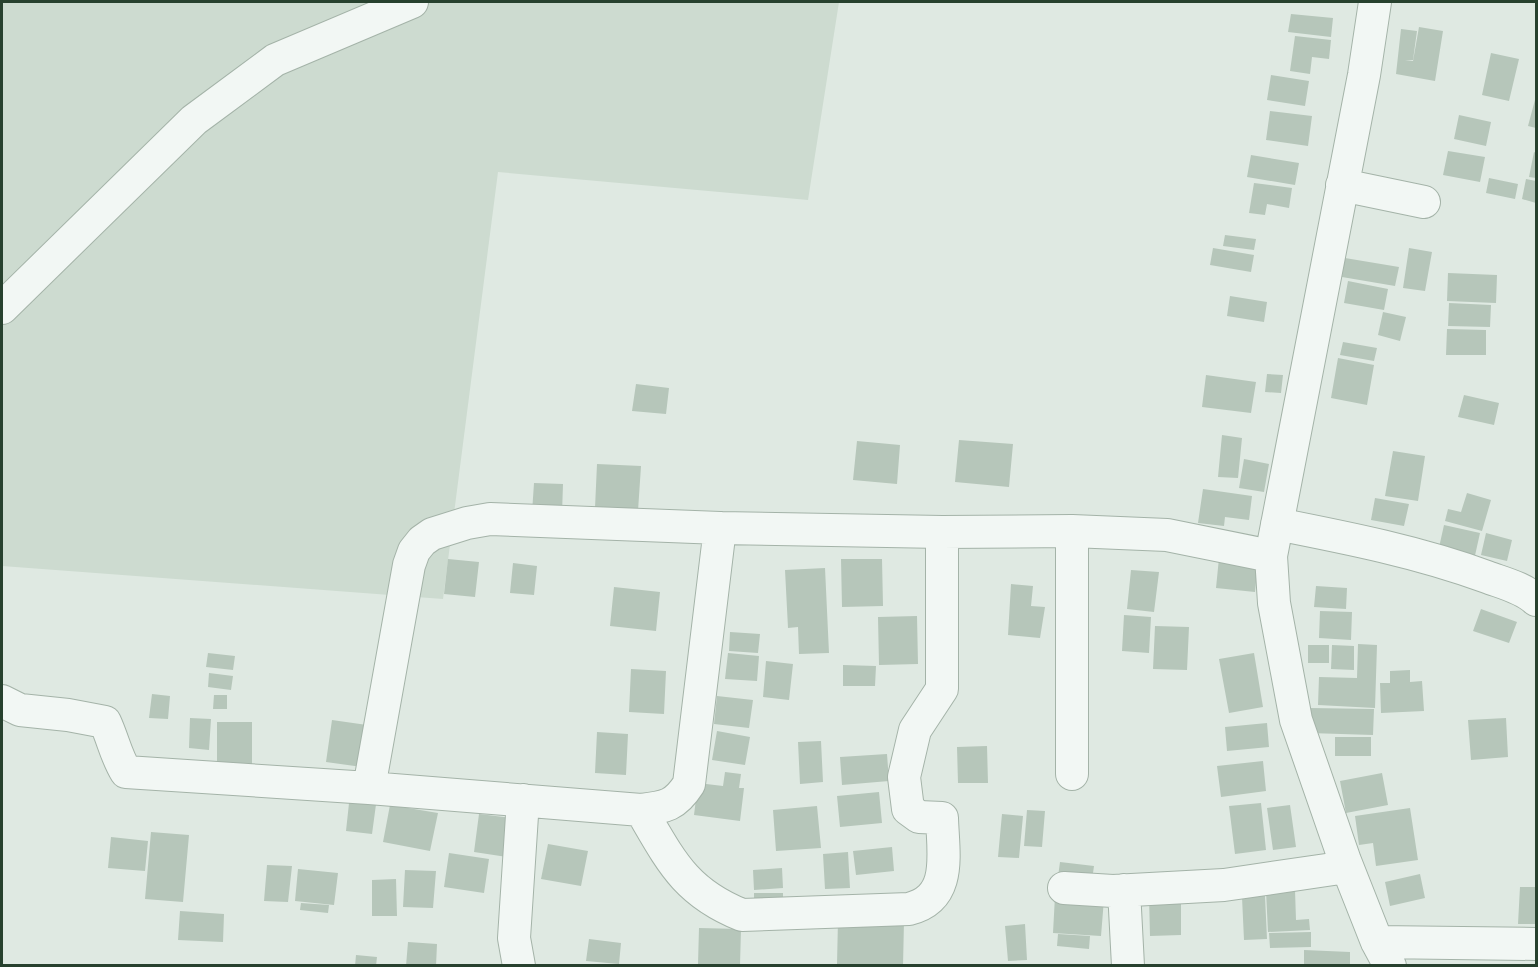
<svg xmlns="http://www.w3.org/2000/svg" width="1538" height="967" font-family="Quicksand,sans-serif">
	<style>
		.built { fill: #cddbd0 }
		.building { fill: #b6c6ba }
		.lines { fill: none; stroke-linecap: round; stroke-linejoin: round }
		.minor-casing { stroke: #a4b3a8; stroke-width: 34 }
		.minor { stroke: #f2f7f4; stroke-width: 32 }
	</style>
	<rect width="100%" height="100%" fill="#dfe9e2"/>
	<path class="built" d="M2 2H839L808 200 498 172 443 599 2 566Z"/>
	<path class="building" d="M1291 14 1333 18 1331 37 1288 32Z
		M1419 27 1443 31 1435 81 1396 74 1401 29 1417 31 1413 60H1405L1413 61Z
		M1295 36 1331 40 1329 59 1312 57 1310 74 1290 71Z
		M1491 53 1519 59 1509 101 1482 95Z
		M1271 75 1309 81 1305 106 1267 100Z
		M1536 96V128L1528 126Z
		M1270 111 1312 116 1308 146 1266 140Z
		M1459 115 1491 122 1486 146 1454 139Z
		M1448 151 1485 157 1480 182 1443 175Z
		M1534 152 1536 153V178L1529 177Z
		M1251 155 1299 163 1295 185 1247 177Z
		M1489 178 1518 184 1515 199 1486 193Z
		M1526 179 1536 181V203L1522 199Z
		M1254 183 1292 188 1289 208 1267 204 1265 215 1249 213Z
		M1225 235 1256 239 1254 250 1223 246Z
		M1213 248 1254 255 1251 272 1210 265Z
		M1409 248 1432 252 1425 291 1403 288Z
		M1345 258 1399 267 1395 286 1342 277Z
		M1448 273 1497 275 1496 303 1447 301Z
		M1348 281 1388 289 1384 310 1344 303Z
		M1230 296 1267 302 1264 322 1227 316Z
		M1449 303 1491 305 1490 327 1448 326Z
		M1383 312 1406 317 1400 341 1378 335Z
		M1447 329 1486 330V355H1446Z
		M1343 342 1377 348 1374 361 1340 355Z
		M1338 358 1374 365 1367 405 1331 398Z
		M1267 374 1283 375 1281 393 1265 392Z
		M1206 375 1256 382 1251 413 1202 407Z
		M636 384 669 388 666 414 632 411Z
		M1464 395 1499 403 1494 425 1458 417Z
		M1222 435 1242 438 1238 478 1218 477Z
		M959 440 1013 444 1009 487 955 482Z
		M857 441 900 445 897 484 853 480Z
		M1393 451 1425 456 1418 501 1385 496Z
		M1244 459 1269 464 1264 492 1239 488Z
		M597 464 641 466 638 511 595 508Z
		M534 483 563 484 562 514 532 513Z
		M1203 489 1252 496 1249 520 1225 517 1224 526 1198 523Z
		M1467 493 1491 500 1482 531 1445 521 1448 509 1461 512Z
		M1375 498 1409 504 1404 526 1371 520Z
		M1444 525 1480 533 1474 560 1438 552Z
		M1486 533 1512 540 1507 561 1481 555Z
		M1219 558 1258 562 1255 592 1216 588Z
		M448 559 479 562 475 597 444 594Z
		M841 559H882L883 606 842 607Z
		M513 563 537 566 534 595 510 593Z
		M825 568 829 653 799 654 798 627 788 628 785 570Z
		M1131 570 1159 572 1154 612 1127 609Z
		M1011 584 1033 586 1031 606 1045 607 1040 638 1008 635Z
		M1316 586 1347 588 1346 609 1314 607Z
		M614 587 660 592 656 631 610 626Z
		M1481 609 1517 622 1509 643 1473 631Z
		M1320 611 1352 612 1351 640 1319 638Z
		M1124 615 1151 617 1149 653 1122 651Z
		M917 616 918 664 879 665 878 617Z
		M1155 626 1189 627 1187 670 1153 669Z
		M730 632 760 634 758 653 729 651Z
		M1358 644 1377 645 1375 708 1318 705 1319 677 1357 678Z
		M1308 645H1329V663H1308Z
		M1332 645 1354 646V670L1331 669Z
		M208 653 235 656 233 670 206 667Z
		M728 653 759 656 757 681 725 679Z
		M1254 653 1263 707 1229 713 1219 659Z
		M766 661 793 664 789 700 763 697Z
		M843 665 876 666 875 686H843Z
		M631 669 666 671 664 714 629 712Z
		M1410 670V682L1422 681 1424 711 1381 713 1380 683H1390V671Z
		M209 673 233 676 231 690 208 687Z
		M152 694 170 696 168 719 149 718Z
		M214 695H227V709H213Z
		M717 696 753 700 749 728 714 724Z
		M1310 708 1374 709 1373 735 1309 733Z
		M190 718 211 719 209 750 189 748Z
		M1506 718 1508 757 1471 760 1468 720Z
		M332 720 367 725 362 767 326 762Z
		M217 722H252V767L217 766Z
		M1267 723 1269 747 1227 751 1225 727Z
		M717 731 750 737 745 765 712 760Z
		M597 732 628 734 626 775 595 773Z
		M1335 737H1371V756H1335Z
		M821 741 823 782 800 784 798 742Z
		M987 746 988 783H958L957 747Z
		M887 754 889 781 842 785 840 757Z
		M1263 761 1266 791 1221 797 1217 766Z
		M725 772 741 774 739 788H744L740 821 694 815 698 783 723 786Z
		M1382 773 1388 805 1346 813 1340 781Z
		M879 792 882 823 840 827 837 796Z
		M350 794 377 797 372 834 346 831Z
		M1261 803 1266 850 1235 854 1229 806Z
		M390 805 438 813 430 851 383 842Z
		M1290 805 1296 847 1273 850 1267 808Z
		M817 806 821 848 776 851 773 810Z
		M1410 808 1418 860 1376 866 1373 843 1359 845 1355 816Z
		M1027 810 1045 811 1042 847 1024 846Z
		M479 814 513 818 507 857 474 852Z
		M1002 814 1023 816 1019 858 998 857Z
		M151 832 189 835 183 902 145 899Z
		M111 837 148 841 145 871 108 868Z
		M548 844 588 851 581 886 541 879Z
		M892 847 894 871 856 875 853 851Z
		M848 852 850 888 825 889 823 854Z
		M449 853 489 859 484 893 444 887Z
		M1060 862 1094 866 1092 880 1058 877Z
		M267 865 292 866 288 902 264 901Z
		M782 868 783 888 754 890 753 870Z
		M298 869 338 873 334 905 295 901Z
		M405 870 436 871 433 908 403 907Z
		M1420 874 1425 898 1390 906 1385 882Z
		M396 879 397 916H372V880Z
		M1520 887H1536V924H1518Z
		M1295 890 1296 920 1309 919 1310 930 1268 932 1266 891Z
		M754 893H783V904H754Z
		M1055 896 1104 899 1101 936 1053 933Z
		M1149 896H1181V935L1150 936Z
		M1265 896 1267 939 1244 940 1242 897Z
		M301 903 329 905 328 913 300 910Z
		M180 911 224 914 223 942 178 940Z
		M838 920 904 921 903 966 837 964Z
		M1025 924 1027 960 1008 961 1005 926Z
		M699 928 741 929 740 965 698 964Z
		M1311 932V947L1270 948 1269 933Z
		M1058 934 1090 936 1089 949 1057 946Z
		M589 939 621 943 619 964 586 961Z
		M408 942 437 944 436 966H406Z
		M1304 950 1350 952V966H1304Z
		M356 955 377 957 376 966H355Z"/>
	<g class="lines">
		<defs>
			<path id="minor" d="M1375 2 1364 75 1271 556 1274 603 1296 720 1345 861 1377 942 1390 966
				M1342 185 1424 202
				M2 308 194 120 275 60 412 2
				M1277 524C1348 538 1419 552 1487 577 1503 583 1524 588 1536 600
				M1072 531V774
				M2 701 20 710 68 715 105 722C113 739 116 756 126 772L369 788 641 810C665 807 675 806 689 784L720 528
				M369 788 409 565 414 551 422 541 432 534 467 523 490 519 720 528 942 532 1072 531 1167 535 1271 556
				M641 810C671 861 685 892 742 915L909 909C953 898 943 854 942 818L919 817 908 809 904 777 915 730 942 689V532
				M1064 888 1113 891 1224 885 1347 867
				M1124 890 1128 966
				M1377 942 1536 944
				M519 966 514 938 523 800"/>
		</defs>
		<use href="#minor" class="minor-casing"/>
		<use href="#minor" class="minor"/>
	</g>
	<rect width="1538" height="967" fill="none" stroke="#27412e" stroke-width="6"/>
</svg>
